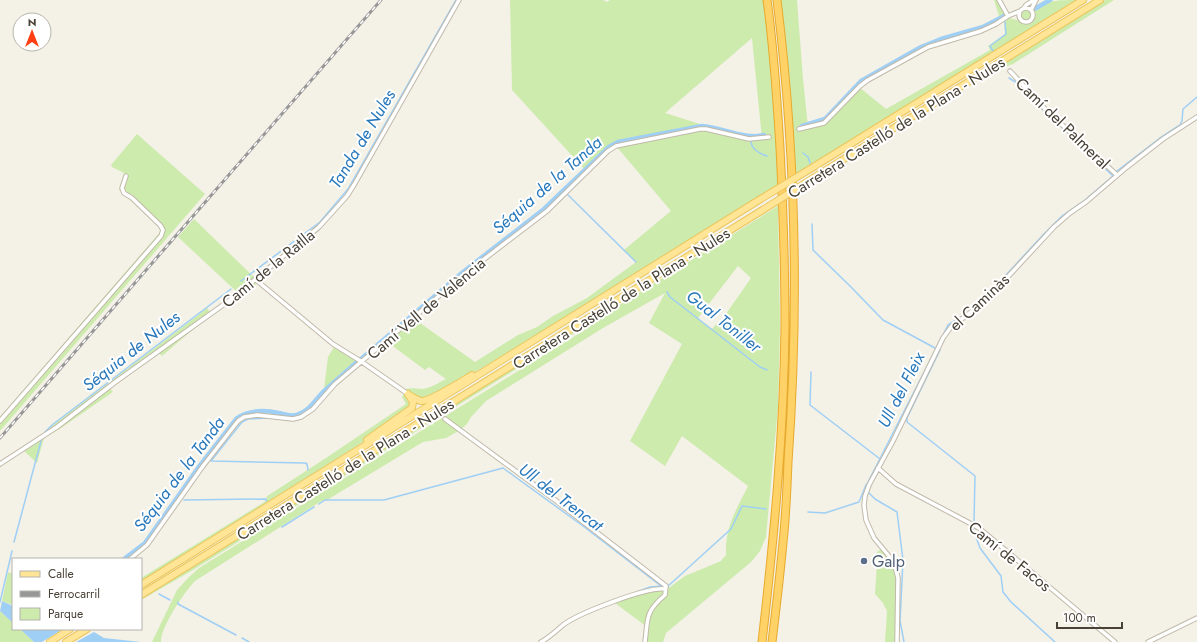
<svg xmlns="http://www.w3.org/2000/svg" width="1197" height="642" font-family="Jost,sans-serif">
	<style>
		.green { fill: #cdebad; fill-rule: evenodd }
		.water { fill: #9fcff5 }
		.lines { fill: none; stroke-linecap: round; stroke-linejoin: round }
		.stream { stroke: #9fcff5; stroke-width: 1.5 }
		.canal { stroke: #9fcff5; stroke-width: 4.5 }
		.street-casing { stroke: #c1b9a9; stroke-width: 5.5 }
		.primary-casing { stroke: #ebc65e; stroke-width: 8 }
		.highway-casing { stroke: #e7aa2e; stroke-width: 9 }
		.street { stroke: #fff; stroke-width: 3.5 }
		.primary { stroke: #ffe595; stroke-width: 6 }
		.highway { stroke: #ffd267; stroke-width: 7 }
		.rail-casing { stroke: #979797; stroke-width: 3 }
		.rail { stroke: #fff; stroke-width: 1.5; stroke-dasharray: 4.5; stroke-linecap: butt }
		.primary-bridge-casing { stroke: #ebc65e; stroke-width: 8; stroke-linecap: butt }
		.primary-bridge { stroke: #ffe595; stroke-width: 6 }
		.service-dot { fill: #5c6f8a; stroke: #fff; stroke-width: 1.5 }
		.labels { text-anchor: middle; stroke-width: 4; stroke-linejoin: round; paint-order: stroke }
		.street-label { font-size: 16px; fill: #484135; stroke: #fff }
		.service-label { font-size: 16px; fill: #4e5e75; stroke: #fff; text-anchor: start }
		.water-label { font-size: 17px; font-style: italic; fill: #2777bb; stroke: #fff }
	</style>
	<rect width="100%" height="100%" fill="#f4f1e7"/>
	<path class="green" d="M510 0H603L607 2 610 0H764L771 65 780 185 552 327 441 392 418 400 393 421 360 444 301 482 274 500 141 583V578L266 501 267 496 275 491 326 458 406 404 402 397 405 392 403 390C412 387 413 389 422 389 431 388 438 383 446 379L429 367 425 370 386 341 413 318 475 362 518 335 537 327 553 316 587 298 636 262 624 250 671 211 616 146 587 172 512 90ZM752 38 762 139H749L706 129 703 125 665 113Z
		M780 0H797L803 79 808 127 824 123 859 87 886 109 990 50 988 46 1005 34 1004 20 996 24V19L999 16 994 0H997L1009 18 1028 23C1037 19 1031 14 1035 7 1040 0 1069 0 1080 0L794 176Z
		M1105 0H1114L1013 64 989 73 794 194V192Z
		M1020.5 15a5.5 5.5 0 1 1 11 0a5.5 5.5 0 1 1-11 0Z
		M137 134 205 194 0 431V417L161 231 158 225 119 190 124 173 112 167 111 165Z
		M777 203 778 204 599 315 589 324 193 570 141 600V598Z
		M778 206 780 326 778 407 766 537 760 551 751 562 666 633 663 642H645L647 627 615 603 642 593 665 589 670 587 685 576 721 561 726 555C725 526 736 511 748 486L682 436 665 466 630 441 682 344 649 323 665 293 603 328 486 401 471 417 467 424 460 430 446 438 423 442 327 500H324L315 505 195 581C185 591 160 628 161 642H152L177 590 189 577 199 568 588 328 600 317ZM738 266 751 278 721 321H719L712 329 698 318Z
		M194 219 259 282 197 326 162 356 157 351 109 387 113 392 61 428 44 438 37 463 24 451 4 463 0 468V465L45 435 48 429 62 418 197 316 207 308 211 313 238 293 178 237Z
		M335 345 361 362 325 394 324 389 328 357Z
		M882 548 896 570 897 642H885L887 611 883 603 875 594 877 562 874 555Z
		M8 572 13 574V605L2 601Z
		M0 611 13 623V629H20L34 642H0Z"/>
	<path class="water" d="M2 601 13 606V623L0 611Z
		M20 629H63L42 642H34Z
		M94 632 104 638 141 642H76Z"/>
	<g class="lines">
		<path class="stream" d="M1035 10 1052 0
			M993 51 990 46 1006 34 1005 22
			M1009 78 1017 83 1045 112
			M1048 114 1113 176
			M751 141C751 149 760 154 767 156
			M803 153 808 157 810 163
			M1117 171 1160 138 1180 125 1182 121 1183 109 1197 97
			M568 195 636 262
			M812 224 813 250 850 286 883 320 935 348
			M241 281 320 222 348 189 456 0
			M667 292 670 297 760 367 767 370
			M980 303 1043 235 1062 216 1085 200 1113 176
			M940 350 907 418V422L975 476 974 521
			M811 372 810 405 880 459
			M268 418 248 419 242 422 211 461 305 463 307 464 308 470
			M45 432 52 425 231 289
			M865 488 946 329 948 325 966 314
			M869 493 875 499 897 512 903 560 900 621 904 642
			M184 500 266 499V501
			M319 504 325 500H384L503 468 583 526 661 586
			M808 512 825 513 859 502 866 485 867 484
			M972 526 980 548 1001 576 1003 592 1011 602 1055 642
			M282 527 314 507
			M14 542 41 441
			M667 587 731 529 742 506 766 509
			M637 592 650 587 662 586
			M159 594 170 600
			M0 602 12 551
			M178 602V604L236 635
			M242 638 249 642"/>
		<path class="canal" d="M1036 8 1050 0
			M802 126 825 119 861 81 921 47 941 39 983 27 1006 15
			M361 359 463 272 544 209 609 147 618 142 702 126C721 127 745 140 764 135
			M124 559 145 543 198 468 237 418C249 410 265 410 279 413 285 414 291 417 297 415 309 411 315 400 323 392 334 382 346 372 357 362"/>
		<defs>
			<path id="street" d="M999 0 1008 16
				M1024 8 1026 5 1034 0
				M1019 15a7 7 0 1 1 14 0a7 7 0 1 1-14 0Z
				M1031 10 1036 0
				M1010 71 1047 111 1117 175
				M799 129 824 123 860 86 868 80 928 47 981 31 996 24 1008 16 1020 11
				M255 279 333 344 362 362 408 394
				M445 419 555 500 666 586 665 595C645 612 648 618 645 642
				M0 421 161 236 163 230 160 225 132 198 124 193 122 188 126 176
				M0 464 57 427 114 383 230 300 319 227 347 196 354 185 459 0
				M878 468 896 484 979 528 1115 642
				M130 559 147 545 203 466 238 421 244 417 257 415 293 419 301 417 313 409 335 384 466 273 547 211 608 151 616 146 700 129H706L749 139 769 137
				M541 642C550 637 556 631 563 625 579 613 646 587 665 589
				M897 642 898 578 896 570 889 556 874 538 866 520 864 505 865 496 869 485 893 441 943 338 951 327 979 306 991 295 1054 227 1070 213 1086 202 1127 167 1163 139 1197 117
				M1148 642 1197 618"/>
			<path id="primary" d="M815 166 1083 0
				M815 177 1100 0
				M409 395C413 397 417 400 421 401 431 401 462 381 472 375
				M367 440 412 408 413 402 408 394
				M141 585 759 200
				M141 595 761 211
				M50 642 70 629
				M66 642 87 629"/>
			<path id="highway" d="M762 642C774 537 784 432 785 326 785 267 783 207 780 148 777 99 774 49 767 0
				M772 642C776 609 780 576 783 542 786 516 787 489 788 462 799 308 796 153 777 0"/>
		</defs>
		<use href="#street" class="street-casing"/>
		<use href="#primary" class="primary-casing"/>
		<use href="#highway" class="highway-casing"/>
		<use href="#street" class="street"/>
		<use href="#primary" class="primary"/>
		<use href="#highway" class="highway"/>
		<defs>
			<path id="rail" d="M0 438 381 0"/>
		</defs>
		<use href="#rail" class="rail-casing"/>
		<use href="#rail" class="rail"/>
		<defs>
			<path id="primary-bridge" d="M759 200 815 166
				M761 211 815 177"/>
		</defs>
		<use href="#primary-bridge" class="primary-bridge-casing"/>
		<use href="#primary-bridge" class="primary-bridge"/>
	</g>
	<circle class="service-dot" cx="864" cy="561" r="4"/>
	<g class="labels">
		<g class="street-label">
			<text transform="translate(1063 123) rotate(44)" y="6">Camí del Palmeral</text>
			<text transform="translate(896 127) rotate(-32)" y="6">Carretera Castelló de la Plana - Nules</text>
			<text transform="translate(268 268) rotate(-39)" y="6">Camí de la Ratlla</text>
			<text transform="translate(621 298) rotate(-32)" y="6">Carretera Castelló de la Plana - Nules</text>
			<text transform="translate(979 302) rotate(-43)" y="6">el Caminàs</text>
			<text transform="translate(426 308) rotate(-40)" y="6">Camí Vell de València</text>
			<text transform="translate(345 469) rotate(-32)" y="6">Carretera Castelló de la Plana - Nules</text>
			<text transform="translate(1010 556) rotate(39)" y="6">Camí de Facos</text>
		</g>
		<g class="service-label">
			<text x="872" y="567">Galp</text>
		</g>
		<g class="water-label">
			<text transform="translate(362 139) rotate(-59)" y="6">Tanda de Nules</text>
			<text transform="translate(547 185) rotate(-41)" y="6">Séquia de la Tanda</text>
			<text transform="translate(724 321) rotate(38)" y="6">Gual Toniller</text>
			<text transform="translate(131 351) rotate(-38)" y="6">Séquia de Nules</text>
			<text transform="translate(901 390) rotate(-63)" y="6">Ull del Fleix</text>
			<text transform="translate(179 474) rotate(-53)" y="6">Séquia de la Tanda</text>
			<text transform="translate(561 497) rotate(37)" y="6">Ull del Trencat</text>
		</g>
	</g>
	<rect x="12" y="558" width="130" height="72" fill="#ffffff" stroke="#b6b3ae"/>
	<rect x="20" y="571" width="20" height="6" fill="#ffe595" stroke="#b6b3ae"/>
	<text x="48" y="578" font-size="12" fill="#484135">Calle</text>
	<rect x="20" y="591" width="20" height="6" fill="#979797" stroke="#b6b3ae"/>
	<text x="48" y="598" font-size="12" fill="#484135">Ferrocarril</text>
	<rect x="20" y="608" width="20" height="12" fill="#cdebad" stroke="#b6b3ae"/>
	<text x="48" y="618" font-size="12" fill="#484135">Parque</text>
	<g transform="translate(32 32)"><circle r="19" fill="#ffffff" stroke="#b6b3ae"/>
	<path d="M0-3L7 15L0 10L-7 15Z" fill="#ff3f13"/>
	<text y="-6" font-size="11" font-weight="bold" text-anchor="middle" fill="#484135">N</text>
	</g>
	<path d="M1057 622v6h65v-6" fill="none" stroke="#484135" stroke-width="2"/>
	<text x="1063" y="622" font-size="12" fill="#484135" stroke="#ffffff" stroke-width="3" paint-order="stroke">100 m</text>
</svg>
